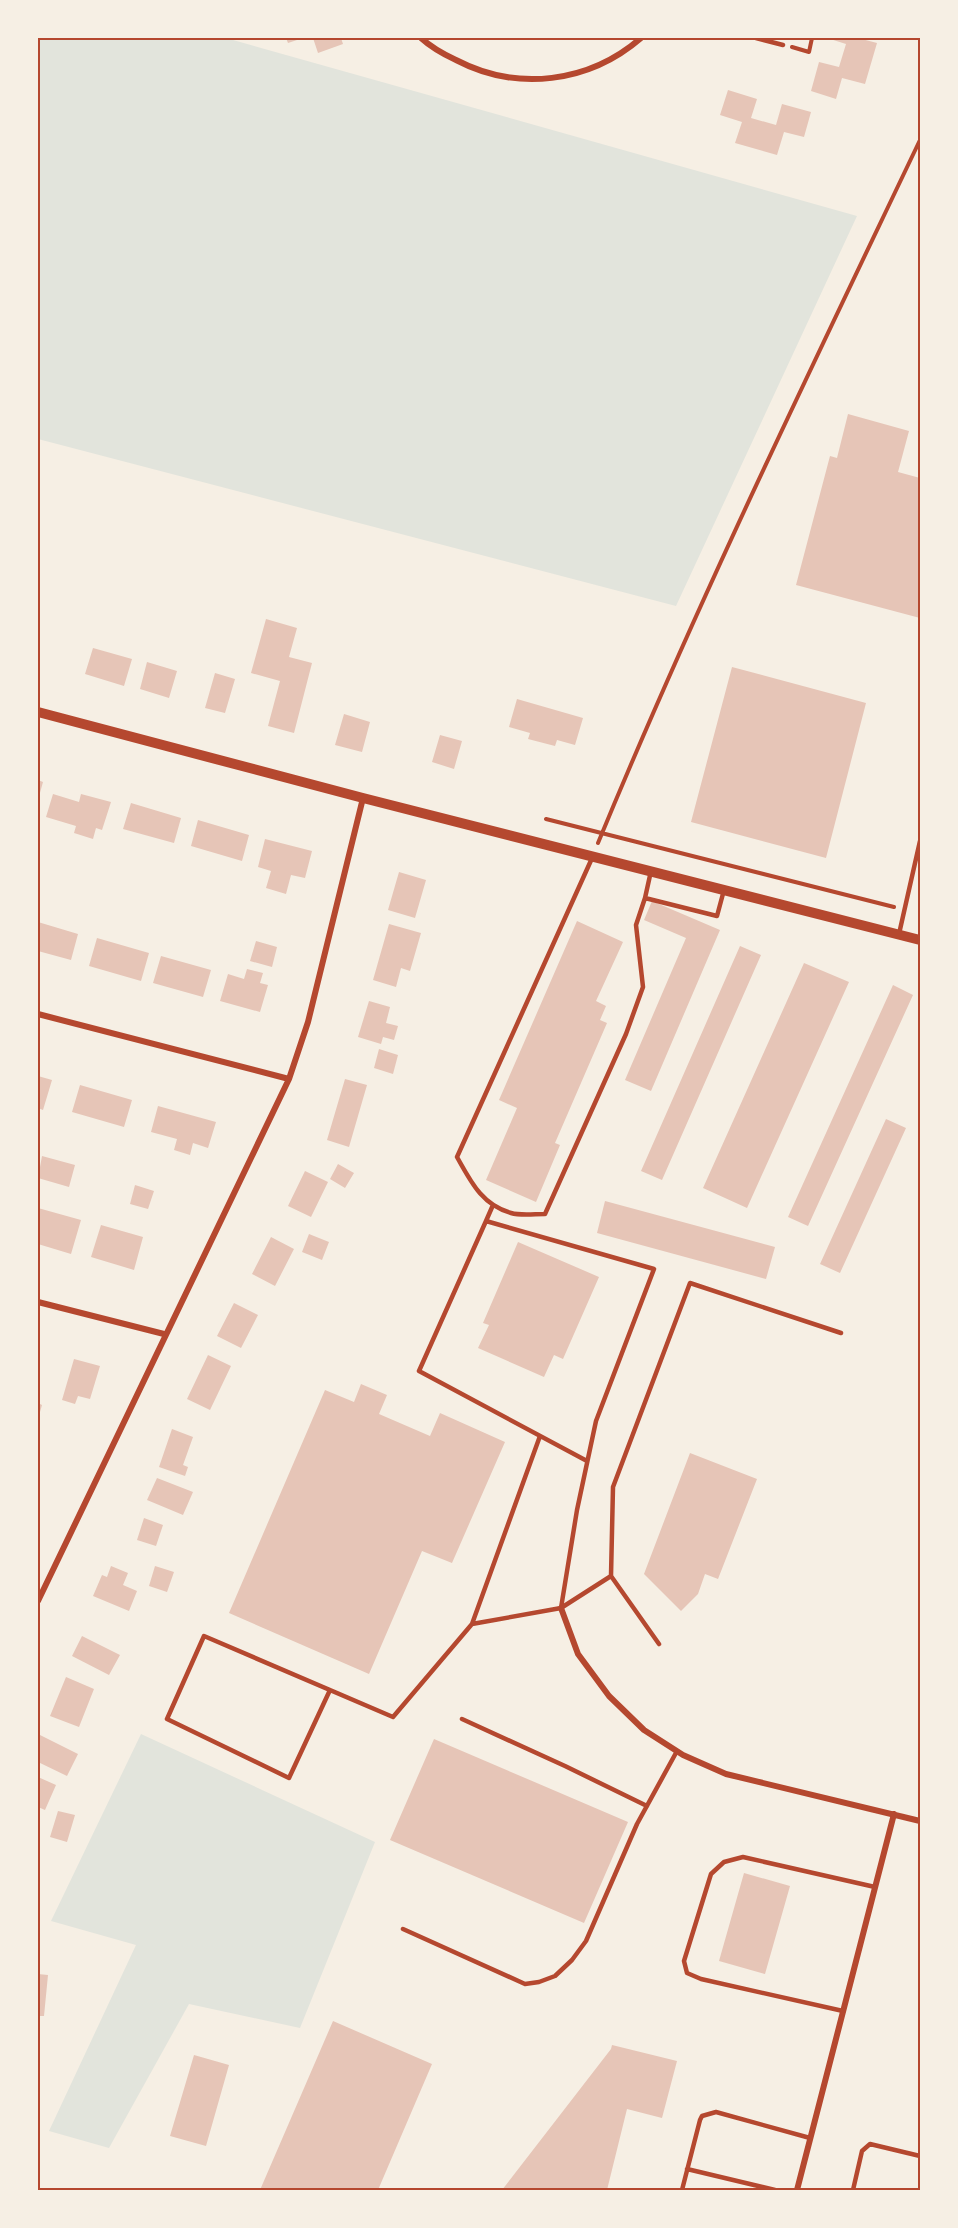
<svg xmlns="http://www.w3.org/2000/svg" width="958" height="2228" font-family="Signika,sans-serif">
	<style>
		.green { fill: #e2e4dc }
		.building { fill: #e6c5b7 }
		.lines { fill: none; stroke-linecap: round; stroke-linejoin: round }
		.path { stroke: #b5482f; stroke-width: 4 }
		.service { stroke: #b5482f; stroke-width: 4.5 }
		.minor { stroke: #b5482f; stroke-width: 6 }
		.tertiary { stroke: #b5482f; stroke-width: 10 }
		.neatline { fill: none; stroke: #b5482f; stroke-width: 2 }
	</style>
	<rect width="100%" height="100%" fill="#f6efe4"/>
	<path class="green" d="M38 38H226L857 216 676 606 38 439Z
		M141 1734 375 1842 300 2028 189 2004 109 2148 49 2131 136 1945 51 1921Z"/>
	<path class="building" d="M286 38H303L288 43Z
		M313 38H341L343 44 318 53Z
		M827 38H858L877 43 865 84 842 78 836 99 811 91 819 62 839 67 846 44Z
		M728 90 757 99 751 118 776 125 782 104 811 112 804 137 784 132 777 155 735 143 742 122 720 115Z
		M848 414 909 431 898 472 920 478V618L796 585 830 456 837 458Z
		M266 619 297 628 289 657 312 663 294 733 268 726 280 681 251 673Z
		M93 648 132 659 124 686 85 674Z
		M147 662 177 671 169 698 140 689Z
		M732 667 866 703 826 858 691 822Z
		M215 673 235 679 225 713 205 708Z
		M517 699 583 718 575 745 557 740 555 746 528 739 530 733 509 727Z
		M344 714 370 722 362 752 335 745Z
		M440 735 462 741 454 769 432 762Z
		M38 780 43 782 38 800Z
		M53 794 79 802 81 794 111 802 102 830 96 828 93 839 74 833 76 826 46 817Z
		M131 803 181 818 174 843 123 829Z
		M198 820 249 835 242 861 191 846Z
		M265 839 312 851 305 878 291 875 286 894 266 888 271 871 258 867Z
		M399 872 426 880 415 918 388 910Z
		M652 901 720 930 651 1091 625 1080 686 938 644 920Z
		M577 921 623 942 596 1001 606 1006 600 1020 607 1023 555 1143 560 1145 536 1202 486 1180 517 1108 499 1100Z
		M38 922 78 934 71 960 38 951Z
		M389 924 421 933 410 971 401 968 396 987 373 980Z
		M97 938 149 953 141 981 89 966Z
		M256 941 277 947 272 967 250 961Z
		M740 946 761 955 662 1180 641 1171Z
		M161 956 211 970 203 997 153 983Z
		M804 963 849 982 747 1208 703 1188Z
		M247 969 263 973 260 983 268 985 260 1012 220 1001 228 974 244 979Z
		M893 985 913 995 808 1226 788 1217Z
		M369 1001 390 1007 386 1023 398 1026 394 1040 383 1037 381 1044 358 1037Z
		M379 1049 398 1055 393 1074 374 1068Z
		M38 1076 52 1080 43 1110 38 1108Z
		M345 1079 367 1085 349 1147 327 1140Z
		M80 1085 132 1100 124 1127 72 1112Z
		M158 1106 216 1122 208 1148 193 1143 190 1155 174 1150 177 1139 151 1132Z
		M886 1119 906 1128 840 1273 820 1264Z
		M42 1156 75 1165 69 1187 38 1178Z
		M338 1164 354 1173 345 1188 330 1179Z
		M305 1171 328 1182 311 1217 288 1206Z
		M135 1185 154 1191 148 1209 130 1204Z
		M605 1201 775 1247 766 1279 597 1233Z
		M38 1208 81 1220 71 1254 38 1244Z
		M101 1225 143 1237 134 1270 91 1257Z
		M309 1234 329 1242 322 1260 302 1252Z
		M271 1237 294 1249 275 1286 252 1274Z
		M518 1242 599 1277 563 1359 554 1355 544 1377 478 1348 489 1325 483 1323Z
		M234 1303 258 1315 241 1348 217 1336Z
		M208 1355 231 1366 210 1410 187 1399Z
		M74 1359 100 1366 90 1399 78 1396 75 1404 62 1400Z
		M361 1384 387 1395 379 1414 430 1436 440 1413 505 1442 452 1563 422 1551 369 1674 229 1613 325 1390 354 1402Z
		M38 1403 42 1405 38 1419Z
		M172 1429 193 1437 183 1465 188 1467 185 1476 159 1467Z
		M690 1453 757 1479 718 1579 705 1574 698 1594 681 1611 644 1574Z
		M157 1478 193 1492 183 1515 147 1500Z
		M144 1518 163 1525 156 1546 137 1540Z
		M111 1566 128 1573 123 1585 137 1591 129 1611 93 1596 102 1575 107 1577Z
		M155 1566 174 1572 167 1592 149 1586Z
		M82 1636 120 1655 109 1675 72 1656Z
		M66 1677 94 1689 79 1727 50 1716Z
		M38 1734 78 1754 67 1776 38 1762Z
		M434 1739 628 1822 584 1923 390 1840Z
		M38 1777 56 1785 45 1810 38 1807Z
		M58 1811 75 1815 67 1842 50 1837Z
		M744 1873 790 1886 765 1974 719 1961Z
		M38 1974 48 1975 44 2016H38Z
		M333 2021 432 2064 378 2190H260Z
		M612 2045 677 2061 662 2118 627 2109 607 2190H502L611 2049Z
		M194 2055 229 2065 206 2146 170 2136Z"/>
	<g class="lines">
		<path class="path" d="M792 47 809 52 812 38
			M546 819 894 907
			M598 843C696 605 809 373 920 140"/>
		<path class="service" d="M756 38 783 45
			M593 856 457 1157C471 1182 482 1205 511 1213 521 1216 534 1214 545 1214L626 1034 643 987 636 925 645 898
			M651 871 645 898 717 916 724 890
			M899 934 920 841
			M486 1221 493 1205
			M561 1608 577 1510 596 1421 654 1269 486 1221 419 1371 587 1461
			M472 1624 561 1608 611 1576
			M659 1644 611 1576 613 1487 690 1283 841 1333
			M330 1690 289 1778 167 1719 204 1636 393 1717 472 1624 540 1436
			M462 1719 565 1766 647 1806
			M403 1929 525 1984 539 1982 555 1976 572 1960 586 1941 637 1824 677 1751
			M843 2011 701 1979 687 1973 684 1961 711 1874 724 1862 743 1857 875 1887
			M687 2169 775 2190
			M682 2190 700 2120 702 2116 716 2112 810 2138
			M853 2190 862 2151 870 2144 920 2156"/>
		<path class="minor" d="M421 38C432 48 443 54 456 60 517 92 589 83 641 38
			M38 1014 289 1079
			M38 1302 164 1334
			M38 1601 289 1079 308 1022 363 798
			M561 1608 578 1654 609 1696 644 1730 683 1755 726 1774 920 1821
			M797 2190 894 1814"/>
		<path class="tertiary" d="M38 712 363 798 920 940"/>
	</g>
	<rect width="958" height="2228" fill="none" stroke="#f6efe4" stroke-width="78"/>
	<rect x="39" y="39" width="880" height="2150" class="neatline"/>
</svg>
